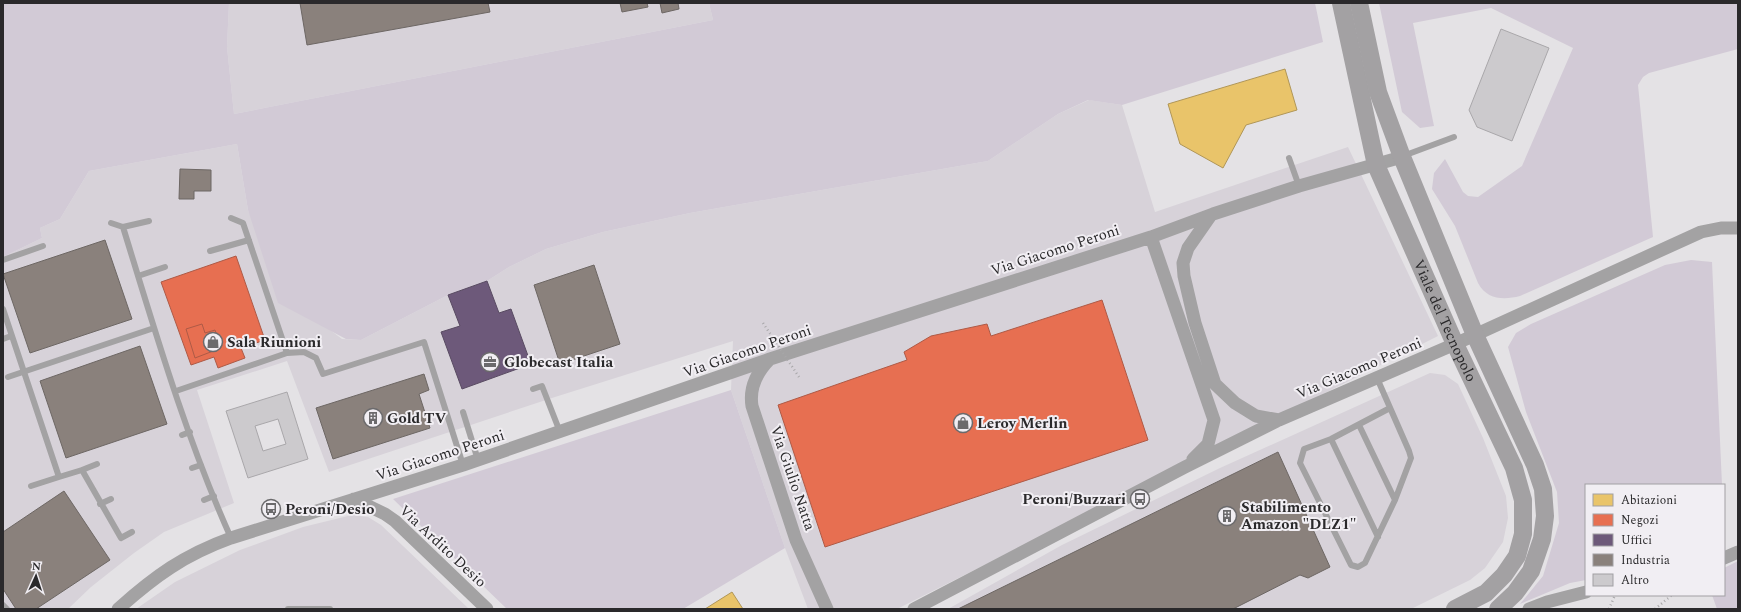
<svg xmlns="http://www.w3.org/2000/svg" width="1741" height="612" font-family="Spectral,serif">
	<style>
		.built { fill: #d7d2d9 }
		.green { fill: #d2cad6 }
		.homes { fill: #e9c46a; stroke: #b09657 }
		.shops { fill: #e76f51; stroke: #ae5a46 }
		.offices { fill: #6d597a; stroke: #594b62 }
		.industry { fill: #8a817c; stroke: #6d6764 }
		.building { fill: #cccacd; stroke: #a9a7aa; fill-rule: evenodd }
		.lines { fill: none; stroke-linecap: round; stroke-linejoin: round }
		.path { stroke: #a8a7a9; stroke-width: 2.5; stroke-dasharray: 1 3; stroke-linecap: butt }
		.lane { stroke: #a3a2a3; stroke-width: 6 }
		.street { stroke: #a3a2a3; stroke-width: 13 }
		.secondary { stroke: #a3a1a3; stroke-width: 18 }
		.path-bridge { stroke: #a8a7a9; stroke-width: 2.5; stroke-dasharray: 1 3; stroke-linecap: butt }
		.labels { text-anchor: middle; stroke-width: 4; stroke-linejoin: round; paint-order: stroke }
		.street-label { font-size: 15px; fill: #2a292b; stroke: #f1eef3 }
		.poi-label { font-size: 15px; font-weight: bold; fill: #2a292b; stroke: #f1eef3; text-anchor: start }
	</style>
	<rect width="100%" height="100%" fill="#e4e2e5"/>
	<path class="built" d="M229 3H709L713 20 234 114 227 47Z
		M1089 100 1122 105 1155 212 1348 147 1438 336 897 609H808L785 548 731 390 733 341 555 397 329 472 287 361 197 390 234 503 164 532 134 553 91 587 68 609H3V257L42 238 40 228 60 219 89 171 237 144 248 210 284 295 342 339 361 340 448 295 487 281 509 267 546 249 603 232 690 213 988 161 1058 114Z
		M1430 373 1445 375 1458 384 1483 438 1506 496 1508 518 1503 542 1485 568 1470 580 1411 609H948L1062 545 1220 468Z
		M352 515 368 517 381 525 469 609H136L175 582 240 550 303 527Z"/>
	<path class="green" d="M3 3H229L227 47 234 114 713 20 709 3H1315L1323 42 1122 105 1088 100 1058 114 988 161 690 213 603 232 546 249 509 267 487 281 448 295 361 340 346 339 278 303 248 210 237 144 89 171 60 219 40 228 42 238 3 257Z
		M1379 3H1738V49L1649 73 1643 77 1638 85 1653 237 1520 296C1504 300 1487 300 1478 283L1455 226 1432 189 1434 173 1445 159 1463 192 1468 196 1478 197 1522 166 1573 48 1491 8 1413 23 1434 126 1420 128 1402 112Z
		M1691 260 1712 262 1722 485H1586V580L1570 583 1520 604 1543 576 1559 523 1557 492 1526 412 1508 347 1516 333 1531 324 1665 265Z
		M731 390 785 548 683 609H507L393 499Z
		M1738 561V609H1717L1712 595H1724V568Z"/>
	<path class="homes" d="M1285 69 1297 110 1246 125 1223 168 1180 144 1168 104Z
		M732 592 743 609H705Z"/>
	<path class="shops" d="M236 256 265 340 241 348 245 358 218 368 214 357 191 365 161 282Z
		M1102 300 1148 440 825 547 778 405 907 360 904 352 931 336 987 324 991 336Z
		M202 324 205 333 215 330 221 348 195 358 186 329Z"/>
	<path class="offices" d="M487 281 499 313 511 309 531 364 462 389 441 332 460 326 448 295Z"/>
	<path class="industry" d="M300 3H488L490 12 307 45Z
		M620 3H647L648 7 622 12Z
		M660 3H678L679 9 662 13Z
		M180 169 211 170V191H194V199H179Z
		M105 240 132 319 30 353 3 274Z
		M594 265 620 344 560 364 534 285Z
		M140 346 167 424 66 458 40 381Z
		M424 374 429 390 419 394 430 428 333 459 316 408Z
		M1278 452 1330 567 1308 578 1300 575 1233 609H958Z
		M64 491 110 560 36 609H16L3 589V532Z"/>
	<path class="building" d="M1501 29 1549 48 1512 141 1477 127 1469 110Z
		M287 392 308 459 248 478 226 411ZM278 419 286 444 263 451 255 426Z"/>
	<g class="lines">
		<path class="path" d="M1609 609 1615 595
			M1655 609 1672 595"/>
		<path class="lane" d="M1403 156 1454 137
			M1289 158 1299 186
			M111 223 123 227C155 331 186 438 231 538
			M123 227 149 221
			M210 251 249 240
			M3 260 43 246
			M138 276 165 267
			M3 309 59 477 31 486
			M3 339 11 336
			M287 353 304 352 316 358 323 374 424 342 463 465
			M8 377 154 328
			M1377 378 1409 451 1411 458 1395 500 1365 563 1358 567 1351 565 1300 463 1304 449 1331 439 1390 408
			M533 389 542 386 560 432
			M176 391 287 353 243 223 231 218
			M463 412 478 460
			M1359 425 1395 500
			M182 435 190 432
			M1331 439 1378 537
			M192 468 201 465
			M82 470 97 464
			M59 477 82 470 121 538 132 532
			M204 500 214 496
			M100 504 111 499
			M3 605 7 609
			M288 609H330"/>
		<path class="street" d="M1211 215 1188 248 1183 263 1184 276 1195 323 1215 384 1235 403 1256 416 1279 420
			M1151 237 1214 420 1208 444 1193 459
			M770 359C757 372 749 387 752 406L796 540 827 609
			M354 499 385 514 395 521 487 609
			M1724 558 1738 552
			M118 609C155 576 184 555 231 538L463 465 770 359 1151 237 1213 214 1299 186 1402 157
			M914 609 1185 467 1279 420 1455 344 1701 232 1721 228H1738
			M1529 609 1547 602 1586 592"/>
		<g class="secondary">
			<path id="s1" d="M1341 3 1376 165 1455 344 1514 468 1523 500V534L1517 556 1504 575 1486 593 1455 609"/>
			<path d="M1359 3 1378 92 1402 157 1475 335 1535 465 1543 489 1545 516 1542 539 1531 571 1515 593 1498 609"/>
		</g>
		<path class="path-bridge" d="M763 323 799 377"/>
	</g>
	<defs>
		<symbol id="shop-ring" viewBox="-11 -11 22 22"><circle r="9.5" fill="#f1eef3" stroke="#6b6a6c" stroke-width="1.5"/><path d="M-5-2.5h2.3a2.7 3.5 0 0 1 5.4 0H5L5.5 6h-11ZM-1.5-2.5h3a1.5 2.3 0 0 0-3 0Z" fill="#6b6a6c"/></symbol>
		<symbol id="office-ring" viewBox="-11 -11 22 22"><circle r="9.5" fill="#f1eef3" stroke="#6b6a6c" stroke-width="1.5"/><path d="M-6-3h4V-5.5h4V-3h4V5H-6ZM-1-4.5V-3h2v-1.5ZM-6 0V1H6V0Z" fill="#6b6a6c"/></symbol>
		<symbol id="building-ring" viewBox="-11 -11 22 22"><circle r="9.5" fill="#f1eef3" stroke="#6b6a6c" stroke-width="1.5"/><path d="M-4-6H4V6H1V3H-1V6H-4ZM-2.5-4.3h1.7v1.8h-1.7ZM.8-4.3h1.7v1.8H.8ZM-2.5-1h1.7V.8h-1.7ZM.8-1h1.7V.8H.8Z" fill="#6b6a6c"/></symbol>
		<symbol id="bus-ring" viewBox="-11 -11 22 22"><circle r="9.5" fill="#f1eef3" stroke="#6b6a6c" stroke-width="1.5"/><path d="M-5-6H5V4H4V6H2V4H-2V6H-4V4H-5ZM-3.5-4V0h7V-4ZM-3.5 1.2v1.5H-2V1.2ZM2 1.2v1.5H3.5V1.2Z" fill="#6b6a6c"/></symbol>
	</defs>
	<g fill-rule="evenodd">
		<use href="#shop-ring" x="202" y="331" width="22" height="22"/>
		<use href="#office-ring" x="479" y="351" width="22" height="22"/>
		<use href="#building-ring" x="362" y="407" width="22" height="22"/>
		<use href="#shop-ring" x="952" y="412" width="22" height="22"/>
		<use href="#bus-ring" x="1129" y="488" width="22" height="22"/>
		<use href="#bus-ring" x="260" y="498" width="22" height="22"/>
		<use href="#building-ring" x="1216" y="505" width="22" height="22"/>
	</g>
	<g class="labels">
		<g class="street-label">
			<text transform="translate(1055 250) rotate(-18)" y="5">Via Giacomo Peroni</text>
			<text dy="5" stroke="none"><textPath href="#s1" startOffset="336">Viale del Tecnopolo</textPath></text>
			<text transform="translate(747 351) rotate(-19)" y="5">Via Giacomo Peroni</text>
			<text transform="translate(1359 368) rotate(-23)" y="5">Via Giacomo Peroni</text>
			<text transform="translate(440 455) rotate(-18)" y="5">Via Giacomo Peroni</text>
			<text transform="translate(793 478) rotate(71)" y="5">Via Giulio Natta</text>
			<text transform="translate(443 546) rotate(43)" y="5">Via Ardito Desio</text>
		</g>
		<g class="poi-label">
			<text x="227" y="347">Sala Riunioni</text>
			<text x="504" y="367">Globecast Italia</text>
			<text x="387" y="423">Gold TV</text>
			<text x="977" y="428">Leroy Merlin</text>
			<text x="1126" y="504" text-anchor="end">Peroni/Buzzari</text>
			<text x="1241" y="512">Stabilimento<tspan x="1241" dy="17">Amazon "DLZ1"</tspan></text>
			<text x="285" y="514">Peroni/Desio</text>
		</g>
	</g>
	<rect width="1741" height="612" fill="none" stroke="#2a292b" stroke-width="8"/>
	<rect x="1585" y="484" width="140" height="112" fill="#f1eef3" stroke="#a19fa3"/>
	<rect x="1593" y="494" width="20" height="12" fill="#e9c46a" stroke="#a19fa3"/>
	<text x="1621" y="504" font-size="12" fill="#2a292b">Abitazioni</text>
	<rect x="1593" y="514" width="20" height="12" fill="#e76f51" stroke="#a19fa3"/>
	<text x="1621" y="524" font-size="12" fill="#2a292b">Negozi</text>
	<rect x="1593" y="534" width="20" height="12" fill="#6d597a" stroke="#a19fa3"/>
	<text x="1621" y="544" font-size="12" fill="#2a292b">Uffici</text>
	<rect x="1593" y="554" width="20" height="12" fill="#8a817c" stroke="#a19fa3"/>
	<text x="1621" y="564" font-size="12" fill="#2a292b">Industria</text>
	<rect x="1593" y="574" width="20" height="12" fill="#cccacd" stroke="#a19fa3"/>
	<text x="1621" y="584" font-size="12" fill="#2a292b">Altro</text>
	<g transform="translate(36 576) rotate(3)" stroke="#f1eef3" stroke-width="3" paint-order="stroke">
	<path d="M0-3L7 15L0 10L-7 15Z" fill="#2a292b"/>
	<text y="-6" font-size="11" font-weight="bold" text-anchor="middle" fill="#2a292b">N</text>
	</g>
</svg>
